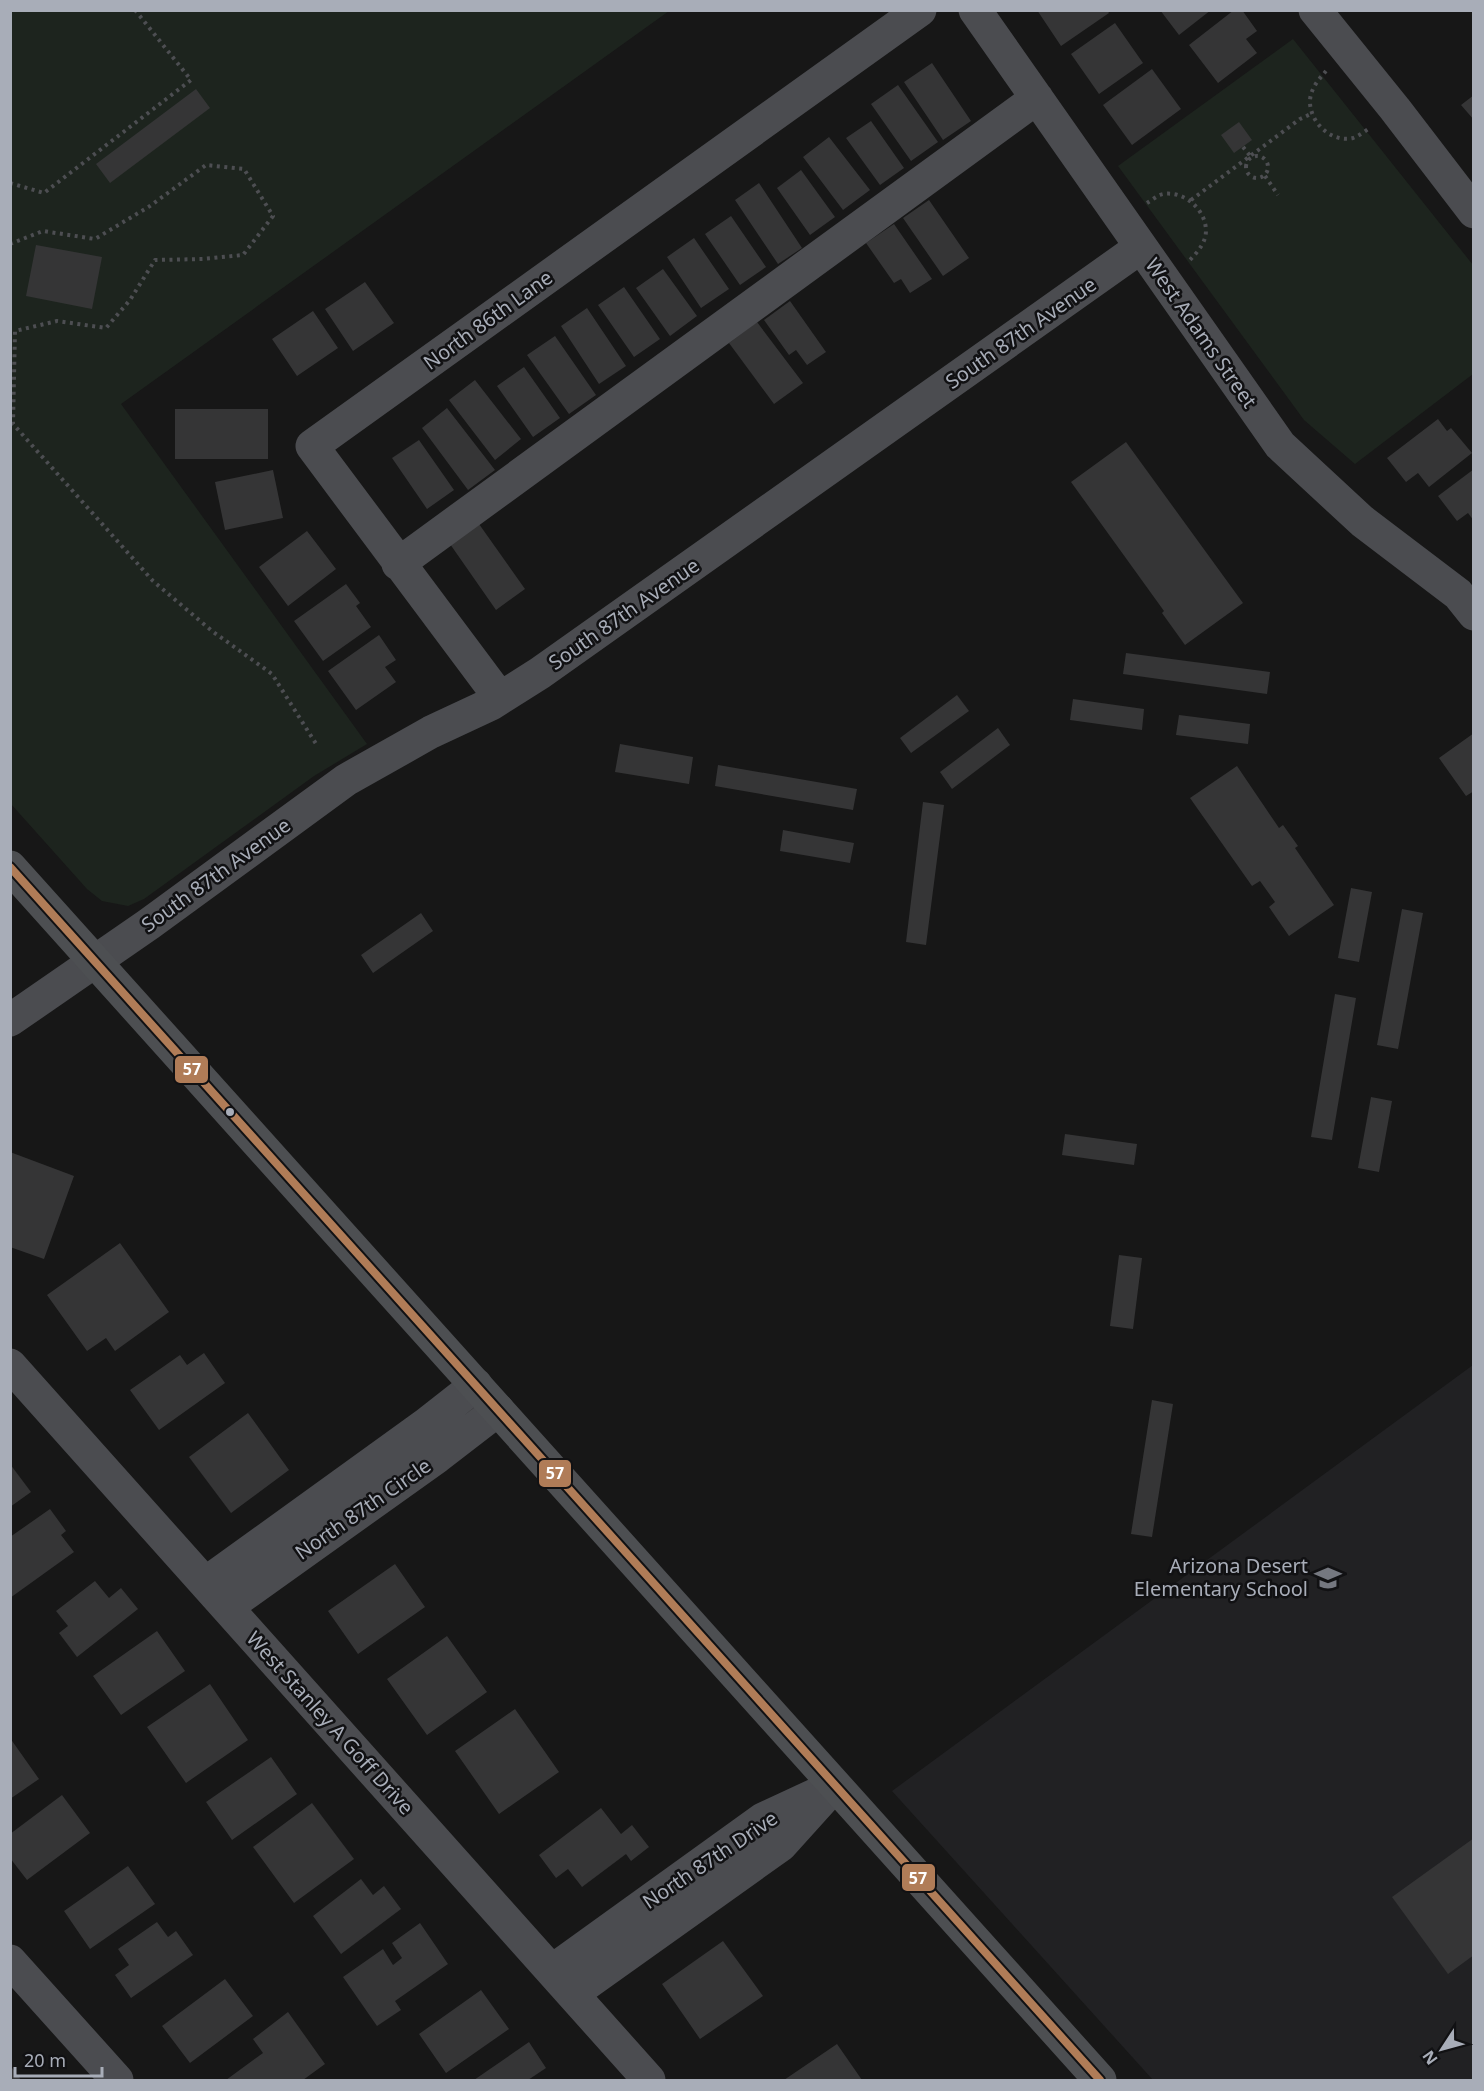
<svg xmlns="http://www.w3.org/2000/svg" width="1484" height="2091" font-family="'Noto Sans',sans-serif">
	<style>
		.built { fill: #212123 }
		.green { fill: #1d241e }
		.building { fill: #353536 }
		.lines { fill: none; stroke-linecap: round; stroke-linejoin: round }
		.path { stroke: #4d4e52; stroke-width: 4; stroke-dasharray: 3 4.5; stroke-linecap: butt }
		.minor { stroke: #4b4c50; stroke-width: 33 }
		.major { stroke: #4d4f52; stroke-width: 33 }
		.bus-1-casing { stroke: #111113; stroke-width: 12 }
		.bus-1 { stroke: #b07c57; stroke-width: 8 }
		.bus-dot { fill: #a8adb8; stroke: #111113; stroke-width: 2 }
		.labels { text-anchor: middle; stroke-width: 5; stroke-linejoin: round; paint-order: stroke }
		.street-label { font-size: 20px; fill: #a8adb8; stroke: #111113 }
		.poi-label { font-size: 20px; fill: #a8adb8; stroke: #111113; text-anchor: end }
		.line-badge { stroke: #111113; stroke-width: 2 }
		.badge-label { font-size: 16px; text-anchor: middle; font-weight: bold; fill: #fff }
	</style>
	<rect width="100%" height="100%" fill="#171717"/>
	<path class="built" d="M1473 1365V2080H1153L892 1791Z"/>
	<path class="green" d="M10 11H669L121 404 367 744 314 776 144 899 128 906 102 901 87 889 11 804Z
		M1293 39 1473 265V374L1355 464 1304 420 1118 166Z"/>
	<path class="building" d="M1037 10H1107L1109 13 1061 46Z
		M1160 10H1211L1179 35Z
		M1234 10H1242L1257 31 1246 39 1257 53 1218 83 1189 45Z
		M1115 23 1143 63 1099 94 1071 54Z
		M932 63 971 121 943 140 904 82Z
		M1152 69 1181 109 1132 145 1103 105Z
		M898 85 938 142 911 161 871 104Z
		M196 89 210 108 110 183 96 164Z
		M1474 95V120L1461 105Z
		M871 121 904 168 880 185 846 138Z
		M1239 122 1252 140 1234 153 1221 135Z
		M829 137 870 190 843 210 803 157Z
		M801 170 835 217 810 235 777 188Z
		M759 183 802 248 778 264 735 200Z
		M929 200 969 258 943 276 903 218Z
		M731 216 766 267 740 285 705 234Z
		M894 224 932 279 910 293 901 279 894 283 866 243Z
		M694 238 729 289 701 308 667 257Z
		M36 245 102 257 92 309 26 296Z
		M663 269 697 316 670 336 636 288Z
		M365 282 394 323 353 351 325 309Z
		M624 287 660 339 634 357 598 305Z
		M790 301 826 352 807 365 796 350 789 355 764 320Z
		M587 308 626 366 599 384 561 326Z
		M313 311 338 348 297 376 272 339Z
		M757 322 803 383 774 404 729 343Z
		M555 336 596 395 569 414 527 355Z
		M524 367 560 418 533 437 497 386Z
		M475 380 521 439 495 460 449 400Z
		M447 408 495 470 468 490 422 428Z
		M175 409H268V459H175Z
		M1438 419 1447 431 1451 428 1472 453 1429 487 1418 473 1406 482 1387 458Z
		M419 440 454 490 427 509 392 458Z
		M1126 442 1243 603 1185 645 1162 613 1164 611 1071 482Z
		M1474 469V521L1468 513 1457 521 1438 496Z
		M273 470 283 518 225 530 215 482Z
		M479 524 525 589 496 610 450 544Z
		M307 531 336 569 288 606 259 567Z
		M346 584 360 603 356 606 371 627 323 661 294 621Z
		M379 635 396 660 385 667 396 682 356 710 328 671Z
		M1126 653 1270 672 1267 694 1123 674Z
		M957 695 969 711 911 753 900 738Z
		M1073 699 1144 709 1142 730 1070 720Z
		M1179 715 1250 724 1248 744 1176 735Z
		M998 728 1010 745 952 789 940 772Z
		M1474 733V791L1466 796 1439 758Z
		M620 744 693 757 689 784 615 772Z
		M718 765 857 789 853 810 715 786Z
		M1237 766 1279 828 1283 825 1298 846 1295 848 1334 905 1289 936 1269 907 1275 902 1260 881 1252 886 1190 798Z
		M923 802 944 805 926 945 906 942Z
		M783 830 854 843 850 863 780 851Z
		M1351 888 1372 892 1359 962 1338 958Z
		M1402 909 1423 913 1398 1049 1377 1045Z
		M421 913 433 931 373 973 361 955Z
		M1335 994 1356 998 1332 1140 1311 1137Z
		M1371 1097 1392 1101 1379 1172 1358 1168Z
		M1065 1134 1137 1144 1134 1165 1062 1155Z
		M10 1152 74 1176 44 1259 10 1247Z
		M120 1243 169 1312 115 1351 106 1338 87 1351 47 1295Z
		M1119 1255 1142 1258 1133 1329 1110 1326Z
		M204 1353 225 1383 159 1430 130 1390 180 1355 187 1365Z
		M1152 1400 1173 1404 1152 1537 1131 1534Z
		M248 1413 289 1470 231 1513 189 1457Z
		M10 1464 31 1492 10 1507Z
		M50 1509 66 1531 61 1535 74 1552 10 1598V1537Z
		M395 1564 425 1607 358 1654 328 1611Z
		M95 1581 109 1598 121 1588 138 1609 77 1657 59 1633 68 1626 56 1611Z
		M157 1631 185 1671 121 1715 93 1676Z
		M447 1636 487 1692 427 1735 387 1679Z
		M210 1684 248 1740 186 1783 147 1727Z
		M515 1709 559 1772 499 1814 455 1751Z
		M10 1738 39 1779 10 1799Z
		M271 1757 297 1794 232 1840 206 1802Z
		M62 1795 90 1833 27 1880 10 1858V1834Z
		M312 1803 354 1859 294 1903 253 1847Z
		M601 1808 621 1834 632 1825 649 1847 631 1861 626 1854 582 1887 568 1869 556 1878 539 1855Z
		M1474 1838V1955L1448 1974 1392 1897Z
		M128 1866 155 1904 90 1949 64 1911Z
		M361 1879 373 1895 384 1886 401 1909 341 1954 313 1916Z
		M157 1922 168 1937 176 1931 193 1955 131 1998 115 1975 129 1965 118 1949Z
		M420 1923 448 1964 395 2001 401 2010 377 2026 343 1977 383 1949 393 1965 402 1958 392 1943Z
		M723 1941 763 1996 700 2039 662 1984Z
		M225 1979 253 2016 190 2063 162 2026Z
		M481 1990 509 2029 446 2073 419 2034Z
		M288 2012 325 2064 303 2080H226L263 2053 253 2039Z
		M529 2042 546 2068 528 2080H474Z
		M837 2044 862 2080H784Z
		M10 2065 21 2080H10Z"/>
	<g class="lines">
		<path class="path" d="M1326 71C1319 79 1311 88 1310 100 1309 122 1331 143 1353 138 1359 136 1365 131 1370 128
			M1243 147 1251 157
			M1246 167a11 11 0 1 1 22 0a11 11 0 1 1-22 0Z
			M1265 176 1278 195
			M10 183 44 193 191 80 135 10
			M1191 200 1300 119 1313 113
			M1147 203C1152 200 1158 195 1163 194 1187 190 1211 215 1205 238 1202 247 1195 255 1189 261
			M10 244 43 231 95 239 150 206 206 165 244 169 273 216 243 255 203 259 155 260 130 300 106 328 57 321 15 331 13 424 153 581 212 631 272 674 318 747"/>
		<path class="minor" d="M975 10 1280 445 1362 521 1458 594 1474 614
			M1315 10 1395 109 1474 212
			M398 564 1037 98
			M500 698 312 446 920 10
			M10 1020 149 924 346 780 431 732 491 704 540 673 1141 247
			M10 1365 649 2080
			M206 1583 425 1425 476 1385
			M227 1607 437 1457 498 1410
			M10 1961 117 2080
			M552 1971 763 1819 834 1786
			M572 1994 781 1845 827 1794"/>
		<path class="major" d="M10 867 1100 2080"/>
		<defs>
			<path id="bus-1" d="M10 867 1100 2080"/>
		</defs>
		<use href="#bus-1" class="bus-1-casing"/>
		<use href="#bus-1" class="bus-1"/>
	</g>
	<defs>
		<symbol id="school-bare" viewBox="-9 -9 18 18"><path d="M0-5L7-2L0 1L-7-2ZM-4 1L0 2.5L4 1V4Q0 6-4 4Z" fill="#757880" stroke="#111113" stroke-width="2.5" paint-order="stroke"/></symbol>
	</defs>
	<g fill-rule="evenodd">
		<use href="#school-bare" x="1309" y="1559" width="38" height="38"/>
	</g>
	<circle class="bus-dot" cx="230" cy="1112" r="5"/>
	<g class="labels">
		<g class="street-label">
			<text transform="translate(488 320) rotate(-36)" y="7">North 86th Lane</text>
			<text transform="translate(1021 333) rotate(-35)" y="7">South 87th Avenue</text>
			<text transform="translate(1201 333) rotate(55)" y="7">West Adams Street</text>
			<text transform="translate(624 614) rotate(-35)" y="7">South 87th Avenue</text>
			<text transform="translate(216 875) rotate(-36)" y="7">South 87th Avenue</text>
			<text transform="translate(363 1509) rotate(-35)" y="7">North 87th Circle</text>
			<text transform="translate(330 1723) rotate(48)" y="7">West Stanley A Goff Drive</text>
			<text transform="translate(710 1860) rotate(-34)" y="7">North 87th Drive</text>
		</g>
		<g class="poi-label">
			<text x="1308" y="1573">Arizona Desert<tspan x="1308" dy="23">Elementary School</tspan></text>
		</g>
	</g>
	<g class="line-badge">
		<rect x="174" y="1055" width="35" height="29" rx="6" fill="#b07c57"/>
		<rect x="538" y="1459" width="34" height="29" rx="6" fill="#b07c57"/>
		<rect x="901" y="1863" width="35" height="29" rx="6" fill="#b07c57"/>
	</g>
	<g class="badge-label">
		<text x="192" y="1075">57</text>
		<text x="555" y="1479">57</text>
		<text x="918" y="1884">57</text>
	</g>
	<rect width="1484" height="2091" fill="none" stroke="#a8adb8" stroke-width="24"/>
	<g transform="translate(1442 2049) rotate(234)" stroke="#111113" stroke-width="4.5" paint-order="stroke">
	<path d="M0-4.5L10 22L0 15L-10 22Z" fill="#a8adb8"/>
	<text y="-9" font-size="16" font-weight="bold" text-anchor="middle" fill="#a8adb8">N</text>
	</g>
	<path d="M15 2067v9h87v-9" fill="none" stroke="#a8adb8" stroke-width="3"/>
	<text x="24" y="2067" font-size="18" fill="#a8adb8" stroke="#111113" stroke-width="4.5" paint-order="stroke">20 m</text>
</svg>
